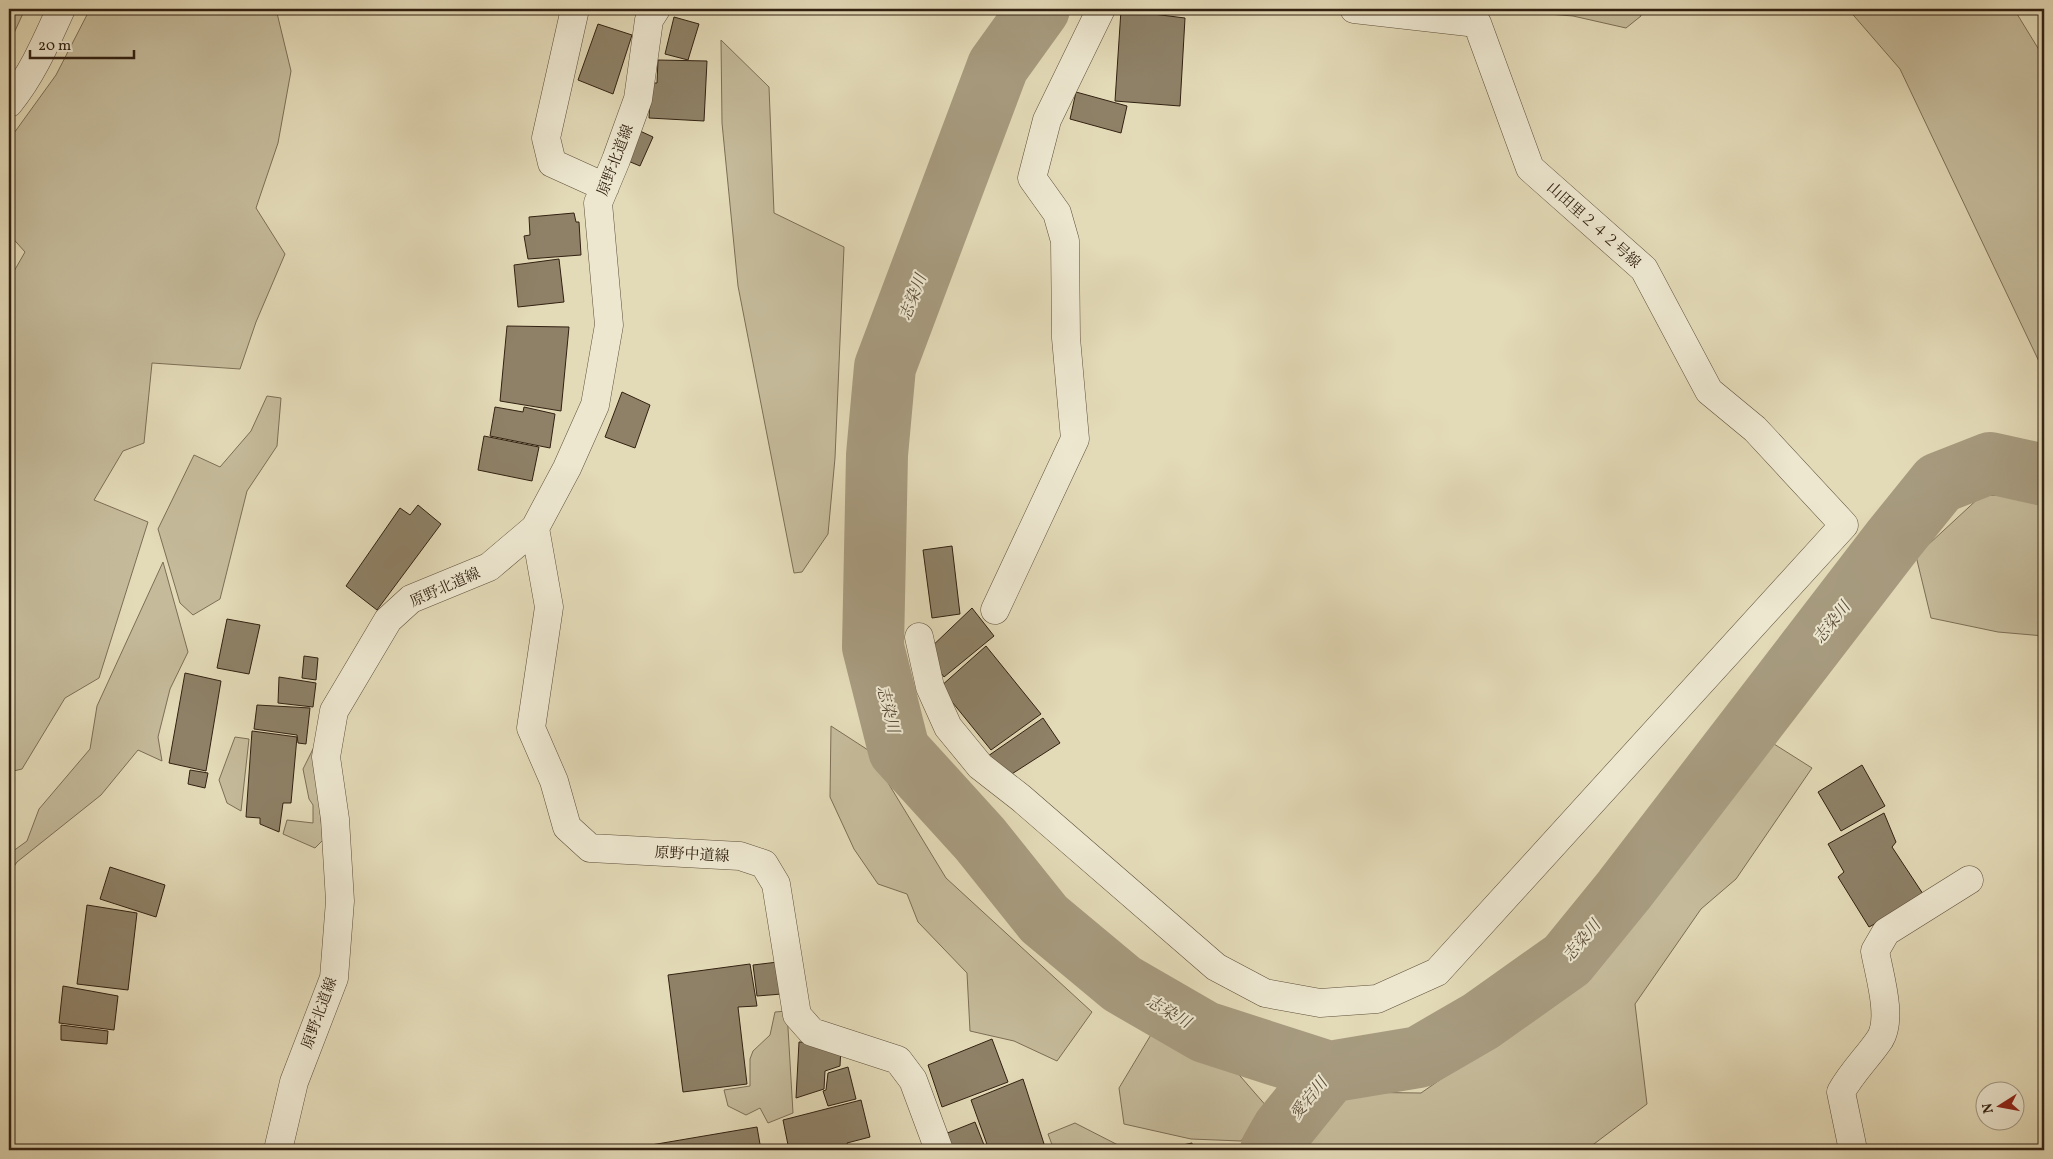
<svg xmlns="http://www.w3.org/2000/svg" width="2053" height="1159" font-family="Vollkorn,'Noto Serif JP',serif">
	<style>
		.green { fill: #c5bb9b; stroke: #7c6e56 }
		.lines { fill: none; stroke-linecap: round; stroke-linejoin: round }
		.river { stroke: #a79b7f; stroke-width: 62 }
		.building { fill: #8e8167; stroke: #322111 }
		.minor-casing { stroke: #5e4f3a; stroke-width: 29 }
		.tertiary-casing { stroke: #5e4f3a; stroke-width: 29 }
		.minor { stroke: #ede7d0; stroke-width: 28 }
		.tertiary { stroke: #ede7d0; stroke-width: 28 }
		.labels { text-anchor: middle; stroke-width: 4; stroke-linejoin: round; paint-order: stroke }
		.street-label { font-size: 15px; fill: #322111; stroke: #ede7d0 }
		.water-label { font-size: 16px; font-style: italic; fill: #5b4c38; stroke: #ede7d0 }
	</style>
	<rect width="100%" height="100%" fill="#e3dab7"/>
	<filter id="stains"><feTurbulence type="fractalNoise" baseFrequency=".004" numOctaves="4"/><feColorMatrix values="0 0 0 0 .2 0 0 0 0 .09 0 0 0 0 .02 0 0 0 .5 -.17"/></filter>
	<radialGradient id="worn" r=".72"><stop offset=".6" stop-color="#630" stop-opacity="0"/><stop offset="1" stop-color="#630" stop-opacity=".3"/></radialGradient>
	<path class="green" d="M9 9H25L9 44Z
		M90 9H276L291 71 278 143 256 208 285 254 256 322 240 369 152 363 144 443 123 451 94 500 148 522 99 678 65 698 22 769 9 772V280L25 252 9 234V140L56 75Z
		M1486 9H1641V16L1626 28 1573 16Z
		M1848 9H2014L2044 58V372L1900 69Z
		M721 40 769 87 774 213 844 247 835 458 828 534 802 572 794 573 738 286 722 123Z
		M267 396 281 398 277 446 247 491 220 599 193 615 180 603 158 529 194 455 220 467 251 431Z
		M1982 495 2044 497V636L1998 632 1931 618 1916 556Z
		M163 562 188 652 170 689 158 737 162 761 138 750 101 795 17 862 9 874V854L27 841 39 809 90 749 97 706Z
		M831 726 868 750 946 878 1092 1012 1057 1061 1014 1041 970 1031 967 973 918 922 907 894 878 884 854 849 830 797Z
		M235 737 249 739 241 811 227 803 219 780Z
		M1774 744 1812 768 1736 879 1701 909 1635 1004 1647 1104 1586 1150H1297L1337 1092 1421 1093 1576 985 1660 876Z
		M314 747 323 840 315 848 283 834 287 820 313 823V805L309 799 303 769Z
		M787 1011 793 1113 768 1123 760 1108 746 1115 728 1106 724 1090 750 1086V1059L753 1051 770 1035 775 1012Z
		M1152 1033 1227 1061 1268 1108 1241 1141 1191 1139 1124 1124 1119 1088Z
		M1075 1123 1118 1145 1108 1150H1054L1048 1134Z"/>
	<g class="lines">
		<path class="river" d="M1039 9 998 66 885 367 877 455 873 647 899 750 980 839 1044 919 1122 984 1205 1032 1329 1072 1419 1057 1481 1021 1567 960 1624 890 1893 540 1939 483 1990 463 2044 475
			M1271 1150 1283 1129 1329 1072"/>
	</g>
	<path class="building" d="M1134 9H1177V13Z
		M1121 10 1185 18 1180 106 1115 101Z
		M674 17 699 24 688 60 665 54Z
		M598 24 632 35 613 94 578 80Z
		M658 60 707 61 704 121 649 118 651 83H657Z
		M1076 92 1127 106 1121 133 1070 119Z
		M640 131 653 137 640 166 628 161Z
		M574 213 576 222H579L581 255 528 259 524 236 530 235 529 217Z
		M559 259 564 302 518 307 514 265Z
		M507 326 569 327 561 411 500 401Z
		M622 392 650 405 635 448 605 437Z
		M495 407 523 412 524 407 555 414 550 448 490 436Z
		M484 436 539 447 532 481 478 470Z
		M418 505 441 524 377 610 346 586 400 508 410 515Z
		M952 546 960 614 932 618 923 550Z
		M972 608 994 636 944 677 926 652Z
		M227 619 260 625 249 674 217 668Z
		M986 646 1041 714 991 750 940 687Z
		M304 656 318 658 316 680 302 678Z
		M185 673 221 681 206 771 169 763Z
		M279 677 316 683 313 707 278 703Z
		M257 705 310 708 306 744 298 743 297 735 254 729Z
		M1043 718 1060 743 1004 779 988 756Z
		M252 731 297 737 291 803H283L279 832 260 824V818L246 817Z
		M1862 765 1885 806 1841 831 1818 792Z
		M190 770 208 773 205 788 188 784Z
		M1884 813 1896 842 1892 847 1925 897 1869 927 1838 877 1844 872 1828 844Z
		M110 867 165 885 156 917 100 899Z
		M87 905 137 913 128 990 77 984Z
		M778 962 782 994 757 996 753 965Z
		M750 964 757 1006 738 1007 747 1084 683 1092 668 975Z
		M63 986 118 996 114 1030 59 1023Z
		M61 1025 108 1031 107 1044 61 1040Z
		M992 1039 1008 1082 942 1107 928 1065Z
		M799 1042 828 1043 841 1047 840 1066 825 1071 824 1089 796 1098Z
		M848 1067 856 1099 828 1106 823 1091 826 1090 828 1073Z
		M1023 1079 1046 1150H989L971 1100Z
		M861 1100 870 1137 847 1143 849 1150H789L783 1120Z
		M975 1122 986 1150H946L940 1136Z
		M757 1127 761 1150H652L651 1145Z
		M1192 1143 1193 1150H1159Z"/>
	<g class="lines">
		<defs>
			<path id="minor" d="M575 9 546 138 552 163 605 187
				M535 528 549 607 531 728 554 781 567 827 590 848 740 856 764 864 776 884 797 1015 812 1032 898 1060 913 1080 939 1150
				M995 610 1075 439 1066 338 1065 241 1057 213 1032 178 1047 120 1101 9
				M919 637 930 687 948 727 980 766 1021 798 1216 967 1265 993 1320 1003 1377 999 1437 972 1844 525 1755 429 1709 391 1644 269 1530 168 1477 23 1354 9
				M278 1150 294 1082 334 978 340 901 335 819 326 757 334 711 388 620 411 599 489 567 535 528 567 468 595 405 609 325 598 203 616 160 638 99 649 20 656 9
				M1853 1150 1841 1092C1852 1072 1868 1057 1880 1039 1893 1018 1879 974 1875 951L1886 932 1969 880"/>
			<path id="tertiary" d="M9 103C32 75 46 42 61 9"/>
		</defs>
		<use href="#minor" class="minor-casing"/>
		<use href="#tertiary" class="tertiary-casing"/>
		<use href="#minor" class="minor"/>
		<use href="#tertiary" class="tertiary"/>
	</g>
	<g class="labels">
		<g class="street-label">
			<text transform="translate(615 160) rotate(-69)" y="5">原野北道線</text>
			<text transform="translate(1594 225) rotate(42)" y="5">山田里２４２号線</text>
			<text transform="translate(445 587) rotate(-24)" y="5">原野北道線</text>
			<text transform="translate(692 854) rotate(3)" y="5">原野中道線</text>
			<text transform="translate(319 1013) rotate(-70)" y="5">原野北道線</text>
		</g>
		<g class="water-label">
			<text transform="translate(912 297) rotate(-69)" y="6">志染川</text>
			<text transform="translate(1831 622) rotate(-52)" y="6">志染川</text>
			<text transform="translate(889 709) rotate(76)" y="6">志染川</text>
			<text transform="translate(1581 940) rotate(-50)" y="6">志染川</text>
			<text transform="translate(1169 1011) rotate(30)" y="6">志染川</text>
			<text transform="translate(1308 1098) rotate(-51)" y="6">愛宕川</text>
		</g>
	</g>
	<rect width="2053" height="1159" fill="none" stroke="#e3dab7" stroke-width="30"/>
	<rect x="10" y="10" width="2033" height="1139" fill="none" stroke="#322111" stroke-width="2.5"/>
	<rect x="15" y="15" width="2023" height="1129" fill="none" stroke="#322111"/>
	<g transform="translate(2000 1106) rotate(259)"><circle r="24" fill="#ede7d0" stroke="#a29884"/>
	<path d="M0-4L9 19L0 12L-9 19Z" fill="#8f2418"/>
	<text y="-8" font-size="14" font-weight="bold" text-anchor="middle" fill="#322111">N</text>
	</g>
	<path d="M30 50v8h104v-8" fill="none" stroke="#322111" stroke-width="2.5"/>
	<text x="38" y="50" font-size="15" fill="#322111" stroke="#ede7d0" stroke-width="4" paint-order="stroke">20 m</text>
	<rect width="100%" height="100%" filter="url(#stains)"/>
	<rect width="100%" height="100%" fill="url(#worn)"/>
</svg>
